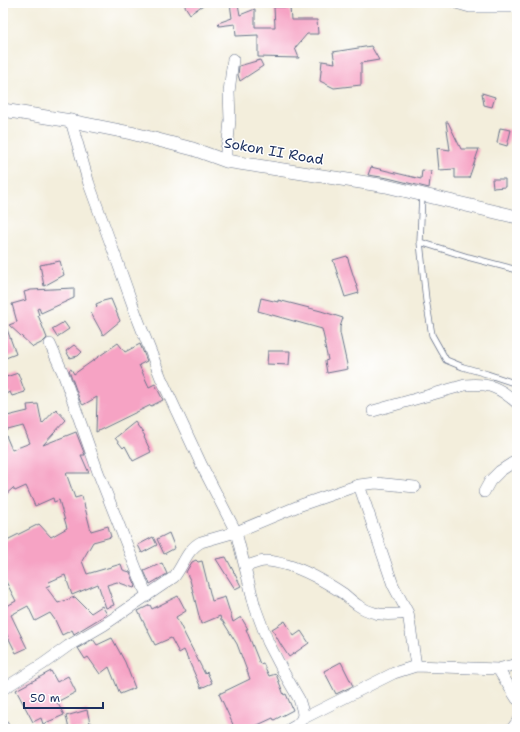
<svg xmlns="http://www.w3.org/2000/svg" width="520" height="732" font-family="'Shantell Sans',sans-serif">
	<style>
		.building { fill: #f6a3c4; fill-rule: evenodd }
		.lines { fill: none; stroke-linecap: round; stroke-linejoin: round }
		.service-casing { stroke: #67728a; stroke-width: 7 }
		.minor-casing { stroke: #67728a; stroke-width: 12 }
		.tertiary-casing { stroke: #67728a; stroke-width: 14 }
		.service { stroke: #fff; stroke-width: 5.5 }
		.minor { stroke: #fff; stroke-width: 11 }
		.tertiary { stroke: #fff; stroke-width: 13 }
		.labels { text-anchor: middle; stroke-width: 3; stroke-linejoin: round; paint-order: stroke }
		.street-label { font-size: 14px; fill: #1b2f5e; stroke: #fff }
	</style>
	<rect width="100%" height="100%" fill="#fff"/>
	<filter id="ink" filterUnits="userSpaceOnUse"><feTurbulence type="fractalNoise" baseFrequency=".025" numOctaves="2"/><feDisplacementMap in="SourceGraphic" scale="8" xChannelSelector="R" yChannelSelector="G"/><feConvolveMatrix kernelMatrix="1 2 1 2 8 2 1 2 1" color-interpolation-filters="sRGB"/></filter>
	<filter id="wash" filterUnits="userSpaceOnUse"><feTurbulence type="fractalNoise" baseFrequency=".012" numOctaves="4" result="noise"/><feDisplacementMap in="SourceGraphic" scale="16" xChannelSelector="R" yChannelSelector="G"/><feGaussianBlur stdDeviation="0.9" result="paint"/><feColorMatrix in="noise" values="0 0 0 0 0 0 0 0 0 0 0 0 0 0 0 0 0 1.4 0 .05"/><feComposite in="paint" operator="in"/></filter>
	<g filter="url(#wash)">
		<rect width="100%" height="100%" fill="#f3eedc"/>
		<g id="blocks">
			<path class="building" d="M183 3H206L190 14Z
				M230 3 238 4 240 15 255 9V27H275L274 7H290L291 20H317L318 34H307L295 48 299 58 258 57V35L236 36 235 24 219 26 218 23 232 18Z
				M371 46 379 60 361 63V85L334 88 320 81 322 61 335 63 333 52Z
				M260 60 263 66 240 81 238 75 239 66Z
				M482 93 495 97 492 107 484 105Z
				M446 122H448L461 149H479L469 178H455V169L439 170 437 148 450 150Z
				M500 128 511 130 507 146 497 143Z
				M371 167 421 179 422 170 431 171 429 188 388 178 368 175Z
				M492 179H505V187L493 188Z
				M347 256 359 293 345 297 333 260Z
				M60 261 64 275 44 286 40 265Z
				M74 288V298L41 313 39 308 37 309 39 315H38L47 338 43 342 33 347 9 325 17 322 12 304 26 300 24 292 31 290Z
				M261 298 278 302V300L321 311 343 318 340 327V333L348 369 327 373 325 361 328 360 324 342H325L322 329 258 311Z
				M111 299 120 321 103 335 91 313 97 307 96 304 103 301Z
				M3 321H4L16 354 3 359Z
				M64 322 69 329 57 337 52 329Z
				M118 343 125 352 140 344 147 361 139 365 149 387 155 384 163 400 151 406V405L96 432 97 397 83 405 80 401 69 370 71 369 74 374Z
				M74 345 82 352 78 356 70 358 66 351Z
				M268 351H290L289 365 267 364Z
				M18 373 25 392 12 396 10 392 3 395V378Z
				M38 404 42 424 56 409 66 420 43 445 76 432 85 455H81L89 473H66L75 498 82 496 91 531 108 526 111 537 93 542 82 561 87 574 121 564 123 570 130 572 136 586 134 588 117 582 107 585 114 605 106 608 98 584 72 595 65 575 49 582 50 585 46 587 58 603 75 597 91 613 102 606 107 614 74 634 72 630 62 635 55 620 50 613 35 621 28 606 11 615 27 648 16 653 3 627V598L7 606 16 601 3 576V542L39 524 51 537 67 528 59 500 54 502 53 498 35 506 26 486 15 491 13 488 3 497V473L5 471 3 460V417L28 411 27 405ZM23 426 30 443 12 450 4 431Z
				M135 422 145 436 144 437 151 452 133 461 125 446 123 448 115 438Z
				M169 533 175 548 164 554 157 539Z
				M153 537 157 545 142 553 138 545Z
				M226 557 241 586 235 589 216 559Z
				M196 560 198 562 202 561 212 601 225 597 233 622 241 617 248 629H246L260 664 263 663 269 676 276 674 284 695 286 694 293 710 274 720 273 718 249 729H235L219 694 250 679 237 644 222 620H221L220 616 201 624 190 580 186 572 192 562Z
				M162 563 167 574 150 584 144 571Z
				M178 596 186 611 176 617 205 674 207 672 212 683 201 688 184 650 179 653 171 638 155 645 138 611 150 605 152 609Z
				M285 621 294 636 301 631 309 643 289 657 281 645 272 629Z
				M112 638 125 662 135 688 120 694 109 667 100 674 88 657 85 659 78 648 93 639 97 645Z
				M341 662 353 686 336 694 324 671Z
				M51 671 57 682 68 676 76 692 57 702 64 715 43 724 41 718 33 722 16 690Z
				M87 710 90 723 82 725 83 729H69L66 716Z"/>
		</g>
	</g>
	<g filter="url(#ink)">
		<use href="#blocks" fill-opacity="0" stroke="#67728a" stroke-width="1"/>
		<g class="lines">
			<defs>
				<path id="service" d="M422 194 420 242 426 300 432 335 446 360 463 367 487 374 517 384
					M420 242 468 257 517 270
					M3 720 7 729"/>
				<path id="minor" d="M456 3 470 7H517
					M71 121 89 184 116 258 137 317 161 378 202 466 236 532 255 607 268 642 284 673 299 699 302 709 303 714 302 719 297 725 290 729
					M226 161V149L228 141 230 120 229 92 233 59
					M50 344 63 373 98 472 147 596
					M373 411 465 385C489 383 499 387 517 403
					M359 485 393 585 408 613 416 666
					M484 492 490 481 500 471 517 460
					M245 567C252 564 259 561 266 561 273 561 280 563 287 565 308 571 326 582 344 594 353 602 362 610 375 613 385 616 397 614 408 613
					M498 669 517 699
					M3 689 43 664 68 646 104 625 174 577C183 566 187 549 201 542L236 532 301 505 359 485 376 483 415 487
					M302 719 394 673 416 666 498 669 517 664
					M512 729 517 722"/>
				<path id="tertiary" d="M3 110 71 121 131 133 193 149 226 161 386 186 517 217"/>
			</defs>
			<use href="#service" class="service-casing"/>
			<use href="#minor" class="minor-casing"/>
			<use href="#tertiary" class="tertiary-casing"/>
			<use href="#service" class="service"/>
			<use href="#minor" class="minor"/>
			<use href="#tertiary" class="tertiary"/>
		</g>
	</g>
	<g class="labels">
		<g class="street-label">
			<text transform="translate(274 151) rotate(10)" y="5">Sokon II Road</text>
		</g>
	</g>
	<rect width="520" height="732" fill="none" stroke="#fff" stroke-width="16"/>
	<path d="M24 702v6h79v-6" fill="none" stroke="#1b2f5e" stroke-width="2"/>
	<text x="30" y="702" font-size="12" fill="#1b2f5e" stroke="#ffffff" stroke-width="3" paint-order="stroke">50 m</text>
</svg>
